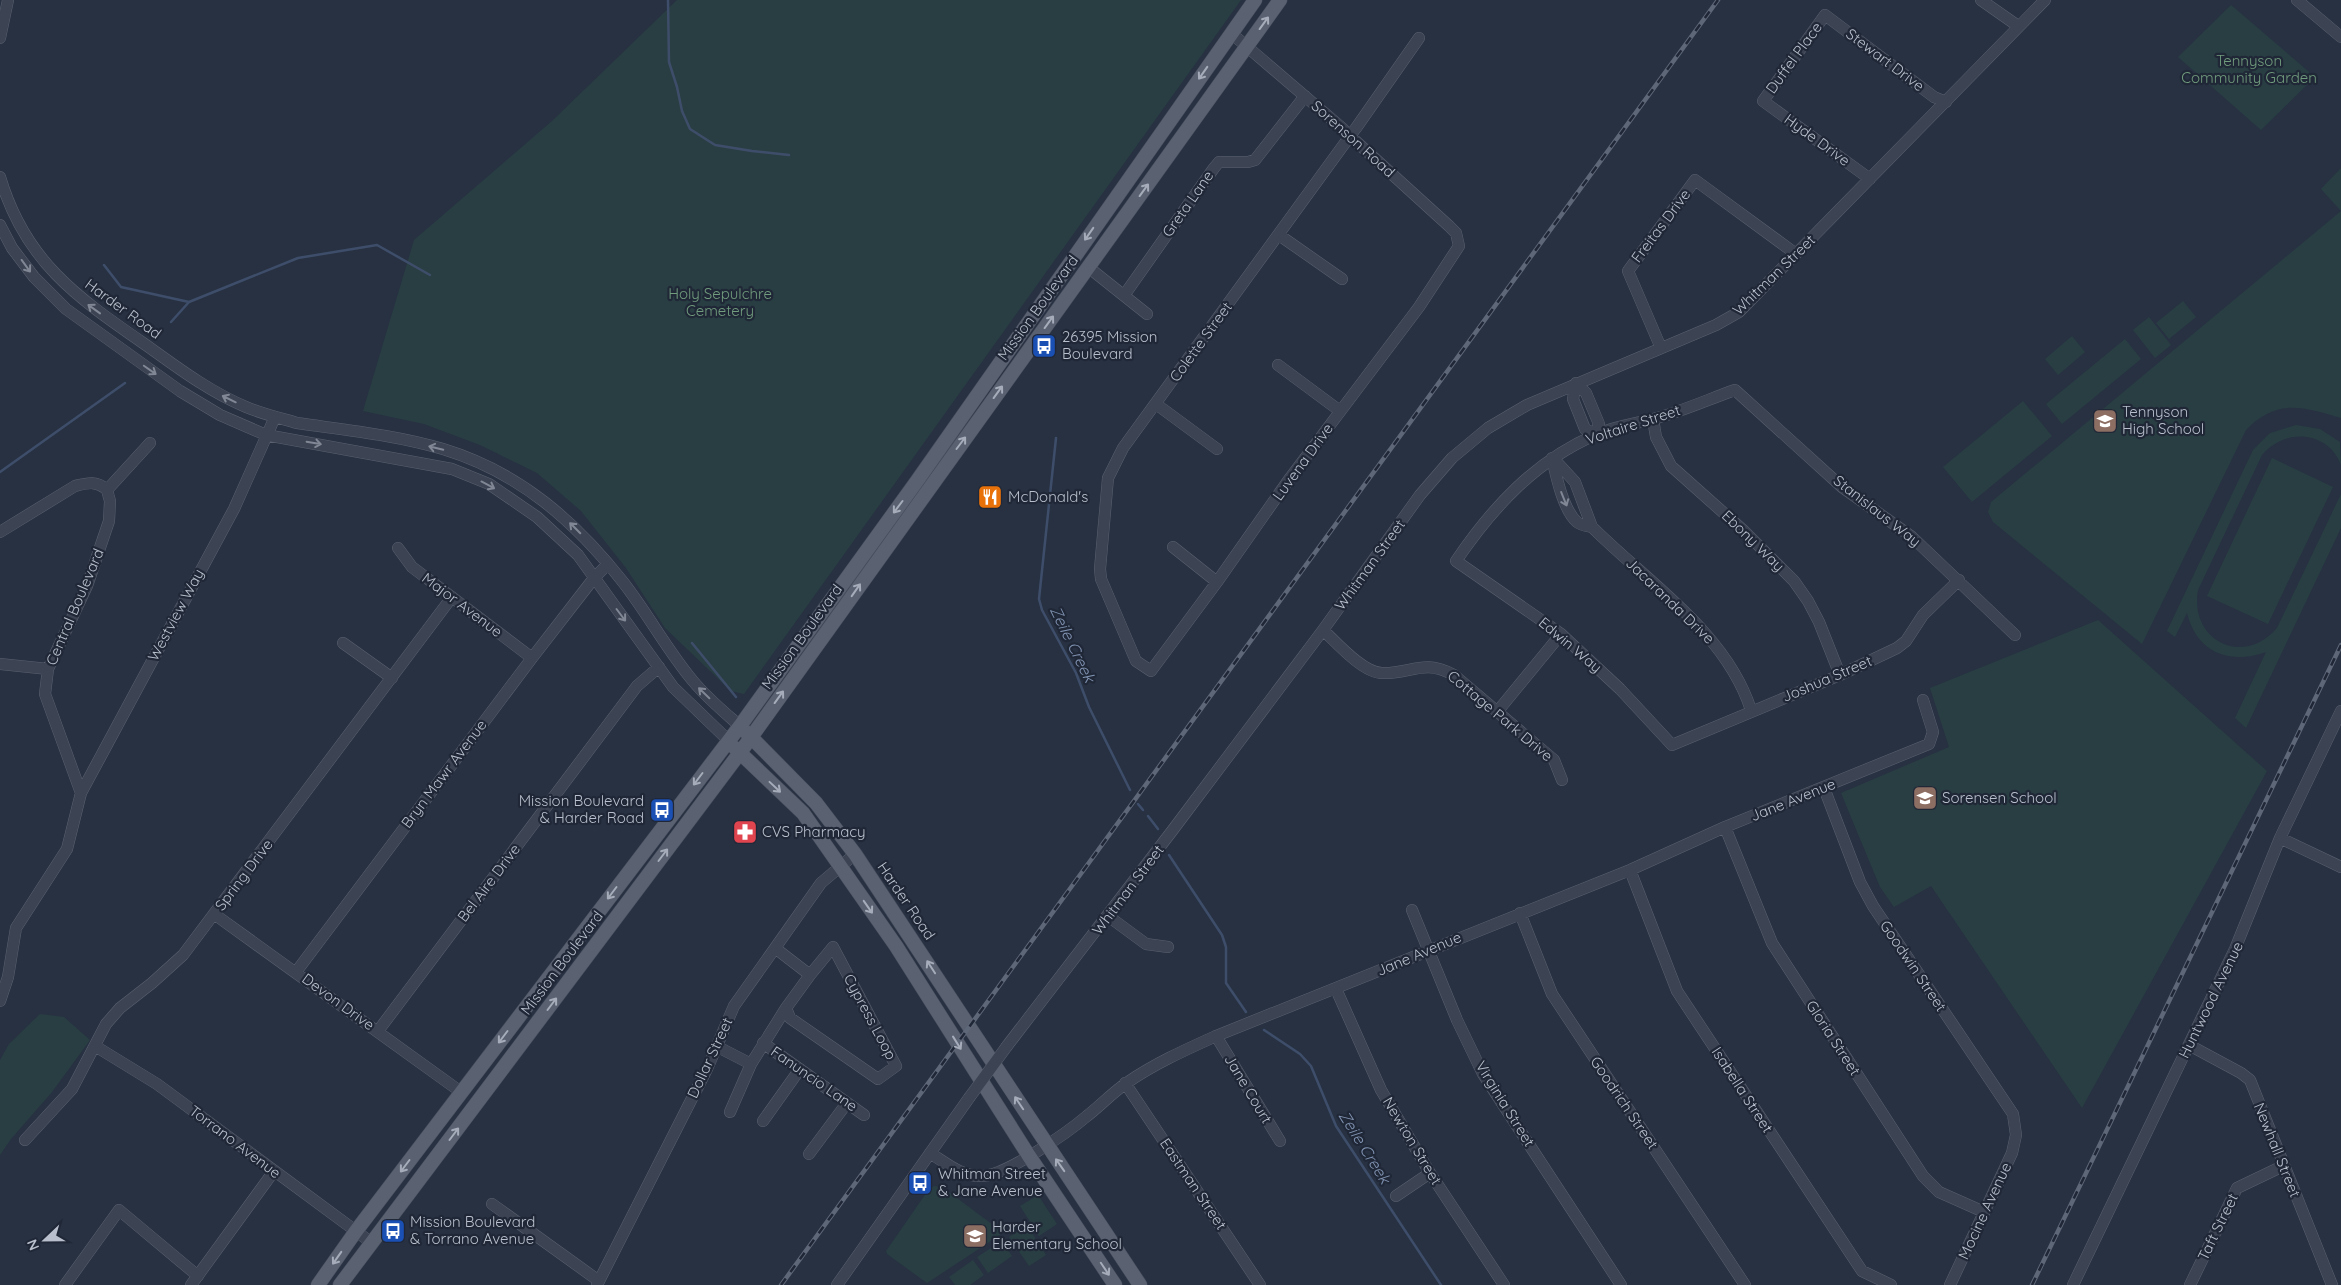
<svg xmlns="http://www.w3.org/2000/svg" width="2341" height="1285" font-family="Quicksand,sans-serif">
	<style>
		.green { fill: #293e43 }
		.lines { fill: none; stroke-linecap: round; stroke-linejoin: round }
		.stream { stroke: #3e4e6a; stroke-width: 2.5 }
		.minor-casing { stroke: #5a616f; stroke-width: 12 }
		.major-casing { stroke: #454c5b; stroke-width: 15 }
		.minor { stroke: #3c4352; stroke-width: 11 }
		.major { stroke: #5a6271; stroke-width: 14 }
		.rail-casing { stroke: #5e6778; stroke-width: 4.5 }
		.rail { stroke: #202837; stroke-width: 2.5; stroke-dasharray: 8; stroke-linecap: butt }
		.minor-bridge-casing { stroke: #5a616f; stroke-width: 12; stroke-linecap: butt }
		.minor-bridge { stroke: #3c4352; stroke-width: 11 }
		.oneway { stroke: #a6acba }
		.oneway2 { stroke: #818795 }
		.labels { text-anchor: middle; stroke-width: 4.5; stroke-linejoin: round; paint-order: stroke }
		.street-label { font-size: 15px; fill: #b9bfcc; stroke: #202837 }
		.park-label { font-size: 15px; fill: #719c7d; stroke: #202837 }
		.poi-label { font-size: 15px; fill: #b9bfcc; stroke: #202837; text-anchor: start }
		.water-label { font-size: 16px; font-style: italic; fill: #8193b2; stroke: #202837 }
	</style>
	<rect width="100%" height="100%" fill="#273142"/>
	<path class="green" d="M677 0H1241L744 694 731 691 665 628 626 568 581 511 537 473 480 445 424 424 363 411 414 240 552 121Z
		M2231 5 2315 77 2261 130 2178 57Z
		M2341 168V211L2321 189Z
		M2341 211V418C2302 407 2277 398 2246 430L2142 644 1993 522 1988 512 1991 502Z
		M2183 301 2196 317 2169 339 2156 323Z
		M2149 317 2171 345 2155 358 2133 330Z
		M2072 336 2085 352 2058 375 2045 359Z
		M2125 339 2141 359 2062 424 2046 404Z
		M2023 401 2052 436 1972 502 1943 467Z
		M2296 425 2320 429 2340 442 2341 465C2328 430 2284 428 2262 455L2198 590C2189 640 2243 668 2277 628L2341 494V528L2246 728 2235 718 2266 652C2230 665 2197 653 2187 613L2175 637 2167 631 2253 450 2270 433Z
		M2272 458 2333 487 2268 624 2207 596Z
		M2098 620 2267 771 2082 1108 1931 886 1894 907 1880 887 1841 793 1949 747 1930 688Z
		M40 1014 64 1017 90 1040 52 1092 11 1139 0 1155V1060L9 1044Z
		M934 1186 942 1187 1000 1230V1235L927 1283 887 1254 886 1251 929 1189Z
		M1038 1195 1057 1224 1039 1236 1020 1206Z
		M1027 1225 1046 1255 1029 1266 1009 1237Z
		M1002 1241 1012 1256 988 1273 977 1257Z
		M973 1260 984 1275 970 1285H955L949 1277Z"/>
	<g class="lines">
		<path class="stream" d="M668 0 669 62 677 87 682 111 690 129 715 145 752 151 789 155
			M104 265 121 287 189 302
			M171 322 189 302 298 258 377 245 430 275
			M1056 438 1039 599 1042 610 1076 673 1089 707 1130 790
			M0 472 125 383
			M692 643 736 697
			M1138 804 1143 810
			M1148 816 1158 829
			M1169 855 1222 935 1226 947V983L1246 1012
			M1264 1030 1300 1054 1311 1066 1336 1126 1441 1285"/>
		<defs>
			<path id="minor" d="M1981 0 2018 26
				M2297 0 2341 37
				M1231 33 1342 128 1350 136 1449 226 1456 233 1459 246 1419 307 1290 478 1217 582 1151 671 1136 661 1101 579 1100 569 1108 478 1123 448 1350 136 1356 128 1419 38
				M0 38 8 0
				M0 177C25 262 78 298 146 345 178 368 210 392 246 407 263 414 280 418 297 423 345 430 396 435 443 449 519 472 575 521 623 582 648 614 667 650 693 681 707 698 724 712 740 726
				M1870 179 1763 101 1825 15 1934 97 1946 102
				M0 225 12 248 34 277 66 309 180 391 220 415 266 435 452 469 489 484 537 517 578 555 673 687 728 740
				M1279 235 1342 279
				M1088 267 1147 314
				M1125 294 1214 168 1219 162H1248L1255 160 1305 96
				M1661 348 1628 271 1695 180 1796 254
				M1278 365 1340 411
				M1576 383 1586 393 1599 424 1595 434 1585 429 1573 399Z
				M1156 404 1217 449
				M1653 419 1656 437 1671 466 1744 531 1794 581 1808 601 1819 622 1840 675
				M1552 458C1556 475 1563 510 1577 522 1580 525 1587 526 1592 527 1648 583 1726 632 1751 710
				M1553 458 1575 482 1592 527
				M107 490 150 443
				M0 532 75 486C87 483 97 480 107 490
				M1173 547 1217 582
				M398 548 412 567 532 658
				M1959 580 1923 615 1906 641 1897 648 1840 675 1672 745 1620 689 1561 634 1456 561C1492 508 1535 461 1595 435 1614 426 1634 424 1653 419 1681 412 1709 399 1735 390L1842 487 1912 537 2015 635
				M1323 630C1336 642 1363 673 1382 673 1412 674 1423 658 1454 675L1554 760 1562 780
				M343 643 392 678
				M0 664 48 669
				M1497 712 1561 634
				M1824 788 1860 882 1873 906 2013 1114 2016 1135 2012 1153 1950 1285
				M81 793 234 509 275 417
				M1725 827 1772 943 1923 1176 1939 1192 1984 1212
				M2280 838 2341 867
				M1630 870 1677 991 1862 1271 1891 1285
				M1412 910 1457 1020 1483 1074 1621 1285
				M1520 913 1552 994 1745 1285
				M214 914 461 1092
				M1108 916 1146 944 1168 947
				M775 948 810 975 786 1008 790 1018 878 1079 896 1066 833 947 810 975
				M296 972 532 658 594 578 607 565
				M1336 989 1381 1090 1430 1173 1504 1285
				M0 1001 8 977 16 928 67 849 81 793 45 694 48 669 87 586 109 521 110 501 107 490
				M378 1031 637 686 659 667
				M1216 1036 1280 1141
				M763 1043 864 1115
				M2189 1045 2241 1073 2250 1080 2332 1285
				M95 1046 157 1084 372 1243
				M716 1046 751 1064
				M1007 1046 1172 831 1323 630 1420 495 1452 458 1488 428 1527 405 1716 325 1739 312 2045 0
				M1125 1083 1260 1285
				M730 1112 751 1064 786 1008
				M763 1121 800 1069
				M25 1140 72 1089 106 1024 120 1008 152 983 183 955 452 597
				M930 1153C946 1163 962 1177 982 1176 1005 1176 1067 1133 1087 1116 1101 1105 1113 1092 1128 1082 1156 1063 1185 1050 1216 1036L1630 870 1725 827 1929 744 1933 732 1923 700
				M809 1154 847 1103
				M1396 1196 1430 1173
				M492 1204 599 1281
				M65 1285 119 1210 198 1276
				M191 1285 274 1171
				M597 1285 707 1069 734 1006 821 883 855 854
				M837 1285 969 1098
				M2073 1285 2235 949 2280 838 2341 711
				M2190 1285 2237 1188 2283 1166"/>
			<path id="major" d="M746 732 816 803 855 854 1140 1285
				M735 748 803 813 896 946 1029 1156 1115 1285
				M318 1285 356 1231 740 726 917 481 1255 0
				M340 1285 739 754 1280 0"/>
		</defs>
		<use href="#minor" class="minor-casing"/>
		<use href="#major" class="major-casing"/>
		<use href="#minor" class="minor"/>
		<use href="#major" class="major"/>
		<defs>
			<path id="rail" d="M781 1285 1718 0
				M2032 1285 2341 645"/>
		</defs>
		<use href="#rail" class="rail-casing"/>
		<use href="#rail" class="rail"/>
		<defs>
			<path id="minor-bridge" d="M969 1098 1007 1046"/>
		</defs>
		<use href="#minor-bridge" class="minor-bridge-casing"/>
		<use href="#minor-bridge" class="minor-bridge"/>
	</g>
	<defs><path id="oneway-shaft" d="M-6 0H5M1.5-3L5.5 0L1.5 3" fill="none" stroke-width="1.6" stroke-linecap="round" stroke-linejoin="round" transform="scale(1.25)"/></defs>
	<g class="oneway">
		<use href="#oneway-shaft" transform="translate(1264 23) rotate(-54)"/>
		<use href="#oneway-shaft" transform="translate(1203 73) rotate(125)"/>
		<use href="#oneway-shaft" transform="translate(1144 190) rotate(-54)"/>
		<use href="#oneway-shaft" transform="translate(1089 234) rotate(125)"/>
		<use href="#oneway-shaft" transform="translate(1049 322) rotate(-54)"/>
		<use href="#oneway-shaft" transform="translate(998 392) rotate(-54)"/>
		<use href="#oneway-shaft" transform="translate(961 443) rotate(-53)"/>
		<use href="#oneway-shaft" transform="translate(898 507) rotate(127)"/>
		<use href="#oneway-shaft" transform="translate(856 590) rotate(-55)"/>
		<use href="#oneway-shaft" transform="translate(779 697) rotate(-54)"/>
		<use href="#oneway-shaft" transform="translate(698 779) rotate(127)"/>
		<use href="#oneway-shaft" transform="translate(775 787) rotate(43)"/>
		<use href="#oneway-shaft" transform="translate(663 855) rotate(-53)"/>
		<use href="#oneway-shaft" transform="translate(612 893) rotate(127)"/>
		<use href="#oneway-shaft" transform="translate(868 907) rotate(55)"/>
		<use href="#oneway-shaft" transform="translate(931 967) rotate(-123)"/>
		<use href="#oneway-shaft" transform="translate(552 1004) rotate(-53)"/>
		<use href="#oneway-shaft" transform="translate(503 1037) rotate(127)"/>
		<use href="#oneway-shaft" transform="translate(957 1043) rotate(58)"/>
		<use href="#oneway-shaft" transform="translate(1019 1103) rotate(-124)"/>
		<use href="#oneway-shaft" transform="translate(454 1134) rotate(-53)"/>
		<use href="#oneway-shaft" transform="translate(1060 1165) rotate(-125)"/>
		<use href="#oneway-shaft" transform="translate(405 1166) rotate(127)"/>
		<use href="#oneway-shaft" transform="translate(337 1258) rotate(125)"/>
		<use href="#oneway-shaft" transform="translate(1105 1269) rotate(56)"/>
	</g>
	<g class="oneway2">
		<use href="#oneway-shaft" transform="translate(26 266) rotate(54)"/>
		<use href="#oneway-shaft" transform="translate(94 309) rotate(-144)"/>
		<use href="#oneway-shaft" transform="translate(150 370) rotate(35)"/>
		<use href="#oneway-shaft" transform="translate(229 399) rotate(-154)"/>
		<use href="#oneway-shaft" transform="translate(314 443) rotate(10)"/>
		<use href="#oneway-shaft" transform="translate(436 448) rotate(-166)"/>
		<use href="#oneway-shaft" transform="translate(488 485) rotate(28)"/>
		<use href="#oneway-shaft" transform="translate(1564 499) rotate(68)"/>
		<use href="#oneway-shaft" transform="translate(575 528) rotate(-135)"/>
		<use href="#oneway-shaft" transform="translate(621 615) rotate(53)"/>
		<use href="#oneway-shaft" transform="translate(704 693) rotate(-136)"/>
	</g>
	<defs>
		<symbol id="bus-square" viewBox="-11 -11 22 22"><rect x="-9" y="-9" width="18" height="18" rx="4" fill="#1a4fb4" stroke="#202837"/><path d="M-5-6H5V4H4V6H2V4H-2V6H-4V4H-5ZM-3.5-4V0h7V-4ZM-3.5 1.2v1.5H-2V1.2ZM2 1.2v1.5H3.5V1.2Z" fill="#fff"/></symbol>
		<symbol id="school-square" viewBox="-11 -11 22 22"><rect x="-9" y="-9" width="18" height="18" rx="4" fill="#8d6e63" stroke="#202837"/><path d="M0-5L7-2L0 1L-7-2ZM-4 1L0 2.5L4 1V4Q0 6-4 4Z" fill="#fff"/></symbol>
		<symbol id="restaurant-square" viewBox="-11 -11 22 22"><rect x="-9" y="-9" width="18" height="18" rx="4" fill="#e8710a" stroke="#202837"/><path d="M-5-6h1v4h1v-4h1v4h1v-4h1v5L-1.5 .5V6h-2V.5L-5-1ZM5-6V6H3V1.5H1.5Q1.5-4 5-6Z" fill="#fff"/></symbol>
		<symbol id="pharmacy-square" viewBox="-11 -11 22 22"><rect x="-9" y="-9" width="18" height="18" rx="4" fill="#e0444e" stroke="#202837"/><path d="M-2-6h4v4h4v4h-4v4h-4v-4h-4v-4h4Z" fill="#fff"/></symbol>
	</defs>
	<g fill-rule="evenodd">
		<use href="#bus-square" x="1030" y="332" width="28" height="28"/>
		<use href="#school-square" x="2091" y="407" width="28" height="28"/>
		<use href="#restaurant-square" x="976" y="483" width="28" height="28"/>
		<use href="#school-square" x="1911" y="784" width="28" height="28"/>
		<use href="#bus-square" x="648" y="796" width="28" height="28"/>
		<use href="#pharmacy-square" x="731" y="818" width="28" height="28"/>
		<use href="#bus-square" x="906" y="1169" width="28" height="28"/>
		<use href="#bus-square" x="379" y="1217" width="28" height="28"/>
		<use href="#school-square" x="961" y="1222" width="28" height="28"/>
	</g>
	<g class="labels">
		<g class="street-label">
			<text transform="translate(1794 58) rotate(-54)" y="5">Duffel Place</text>
			<text transform="translate(1885 60) rotate(37)" y="5">Stewart Drive</text>
			<text transform="translate(1353 139) rotate(42)" y="5">Sorenson Road</text>
			<text transform="translate(1817 140) rotate(36)" y="5">Hyde Drive</text>
			<text transform="translate(1188 204) rotate(-55)" y="5">Greta Lane</text>
			<text transform="translate(1661 226) rotate(-53)" y="5">Freitas Drive</text>
			<text transform="translate(1774 275) rotate(-44)" y="5">Whitman Street</text>
			<text transform="translate(1038 308) rotate(-54)" y="5">Mission Boulevard</text>
			<text transform="translate(123 309) rotate(36)" y="5">Harder Road</text>
			<text transform="translate(1201 342) rotate(-54)" y="5">Colette Street</text>
			<text transform="translate(1633 425) rotate(-18)" y="5">Voltaire Street</text>
			<text transform="translate(1303 462) rotate(-54)" y="5">Luvena Drive</text>
			<text transform="translate(1877 511) rotate(38)" y="5">Stanislaus Way</text>
			<text transform="translate(1753 541) rotate(44)" y="5">Ebony Way</text>
			<text transform="translate(1370 565) rotate(-54)" y="5">Whitman Street</text>
			<text transform="translate(1670 601) rotate(44)" y="5">Jacaranda Drive</text>
			<text transform="translate(462 605) rotate(37)" y="5">Major Avenue</text>
			<text transform="translate(75 607) rotate(-67)" y="5">Central Boulevard</text>
			<text transform="translate(176 615) rotate(-62)" y="5">Westview Way</text>
			<text transform="translate(802 637) rotate(-54)" y="5">Mission Boulevard</text>
			<text transform="translate(1570 645) rotate(40)" y="5">Edwin Way</text>
			<text transform="translate(1827 679) rotate(-23)" y="5">Joshua Street</text>
			<text transform="translate(1500 716) rotate(40)" y="5">Cottage Park Drive</text>
			<text transform="translate(444 774) rotate(-53)" y="5">Bryn Mawr Avenue</text>
			<text transform="translate(1793 800) rotate(-22)" y="5">Jane Avenue</text>
			<text transform="translate(244 875) rotate(-53)" y="5">Spring Drive</text>
			<text transform="translate(489 883) rotate(-53)" y="5">Bel Aire Drive</text>
			<text transform="translate(1128 890) rotate(-53)" y="5">Whitman Street</text>
			<text transform="translate(906 901) rotate(56)" y="5">Harder Road</text>
			<text transform="translate(1419 954) rotate(-23)" y="5">Jane Avenue</text>
			<text transform="translate(562 963) rotate(-53)" y="5">Mission Boulevard</text>
			<text transform="translate(1913 966) rotate(56)" y="5">Goodwin Street</text>
			<text transform="translate(2211 1000) rotate(-64)" y="5">Huntwood Avenue</text>
			<text transform="translate(338 1002) rotate(36)" y="5">Devon Drive</text>
			<text transform="translate(870 1017) rotate(62)" y="5">Cypress Loop</text>
			<text transform="translate(1833 1038) rotate(57)" y="5">Gloria Street</text>
			<text transform="translate(710 1058) rotate(-65)" y="5">Dollar Street</text>
			<text transform="translate(814 1079) rotate(35)" y="5">Fanuncio Lane</text>
			<text transform="translate(1248 1089) rotate(59)" y="5">Jane Court</text>
			<text transform="translate(1742 1090) rotate(57)" y="5">Isabella Street</text>
			<text transform="translate(1624 1103) rotate(56)" y="5">Goodrich Street</text>
			<text transform="translate(1505 1104) rotate(58)" y="5">Virginia Street</text>
			<text transform="translate(1412 1141) rotate(59)" y="5">Newton Street</text>
			<text transform="translate(235 1142) rotate(37)" y="5">Torrano Avenue</text>
			<text transform="translate(2277 1150) rotate(68)" y="5">Newhall Street</text>
			<text transform="translate(1193 1184) rotate(56)" y="5">Eastman Street</text>
			<text transform="translate(1985 1211) rotate(-65)" y="5">Mocine Avenue</text>
			<text transform="translate(2218 1227) rotate(-64)" y="5">Taft Street</text>
		</g>
		<g class="park-label">
			<text x="2249" y="66">Tennyson<tspan x="2249" dy="17">Community Garden</tspan></text>
			<text x="720" y="299">Holy Sepulchre<tspan x="720" dy="17">Cemetery</tspan></text>
		</g>
		<g class="poi-label">
			<text x="1062" y="342">26395 Mission<tspan x="1062" dy="17">Boulevard</tspan></text>
			<text x="2122" y="417">Tennyson<tspan x="2122" dy="17">High School</tspan></text>
			<text x="1008" y="502">McDonald's</text>
			<text x="1942" y="803">Sorensen School</text>
			<text x="644" y="806" text-anchor="end">Mission Boulevard<tspan x="644" dy="17">&amp; Harder Road</tspan></text>
			<text x="762" y="837">CVS Pharmacy</text>
			<text x="938" y="1179">Whitman Street<tspan x="938" dy="17">&amp; Jane Avenue</tspan></text>
			<text x="410" y="1227">Mission Boulevard<tspan x="410" dy="17">&amp; Torrano Avenue</tspan></text>
			<text x="992" y="1232">Harder<tspan x="992" dy="17">Elementary School</tspan></text>
		</g>
		<g class="water-label">
			<text transform="translate(1073 644) rotate(64)" y="6">Zeile Creek</text>
			<text transform="translate(1365 1147) rotate(58)" y="6">Zeile Creek</text>
		</g>
	</g>
	<g transform="translate(45 1240) rotate(248)" stroke="#202837" stroke-width="4" paint-order="stroke">
	<path d="M0-4L9 19L0 12L-9 19Z" fill="#b9bfcc"/>
	<text y="-8" font-size="14" font-weight="bold" text-anchor="middle" fill="#b9bfcc">N</text>
	</g>
</svg>
